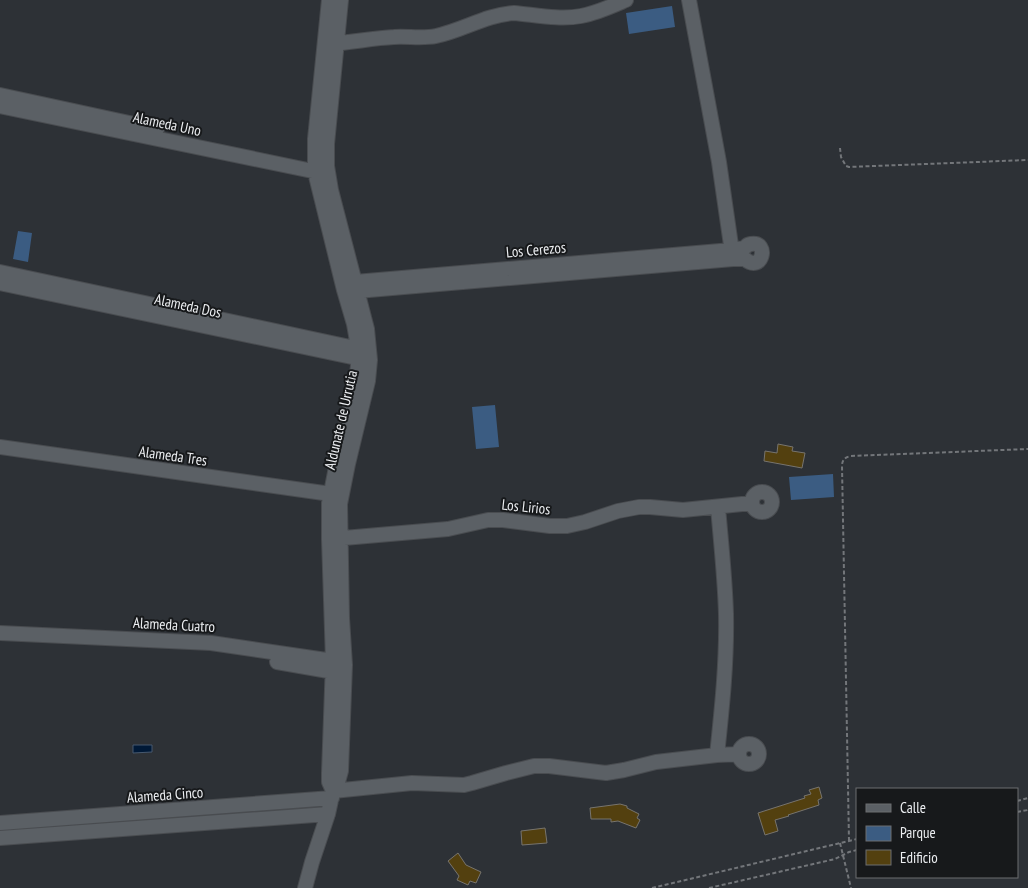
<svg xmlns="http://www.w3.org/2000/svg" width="1028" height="888" font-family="'PT Sans Narrow',sans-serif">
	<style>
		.green { fill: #3b5c82 }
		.water { fill: #001937; stroke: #47596f }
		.building { fill: #53400f; stroke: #77746e }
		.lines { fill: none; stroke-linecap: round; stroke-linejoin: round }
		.minor-casing { stroke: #494c50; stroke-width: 16 }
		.path { stroke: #73767a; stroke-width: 2; stroke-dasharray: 4 2.5; stroke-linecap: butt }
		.minor { stroke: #5b6065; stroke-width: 14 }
		.labels { text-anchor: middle; stroke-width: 4; stroke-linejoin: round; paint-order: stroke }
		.street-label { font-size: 15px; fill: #eceef1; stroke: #17191b }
	</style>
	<rect width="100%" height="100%" fill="#2d3136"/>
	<path class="green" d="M672 6 675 27 629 34 626 13Z
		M18 231 32 233 28 262 13 259Z
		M495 405 499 447 476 449 472 407Z
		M833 474 834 497 791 500 789 477Z"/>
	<path class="water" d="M133 745H152V752L133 753Z"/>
	<path class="building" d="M778 444 793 447 792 451 805 453 802 468 764 461 765 451 777 453Z
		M819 787 822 798 818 800 819 805 788 815 789 816 775 820 778 831 765 835 758 813 805 798 804 796 811 794 809 790Z
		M620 804 627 806V808L639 814 637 818 640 820 636 828 618 821 611 822V819H591L590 808Z
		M545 828 547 843 522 845 521 831Z
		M458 853 466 865 481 872 476 883 470 881 468 885 457 880 459 876 448 861Z"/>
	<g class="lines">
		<defs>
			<path id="minor" d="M329 0 315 139V172L344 290 354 324 357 341 358 366 355 387 337 462 329 503V539L333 661 329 773V782L333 791
				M689 0 719 162 733 259
				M328 44C350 43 372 38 394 37 408 36 422 39 436 36 464 30 485 15 514 13 536 15 560 20 581 16 597 13 612 6 626 0
				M0 95 157 129
				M0 106 322 173
				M0 272 364 350
				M0 283 366 360
				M343 286 355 282 732 250C736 249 741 249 744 248 749 245 745 245 751 244 770 241 762 274 745 259H733L357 291 344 290
				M0 447 338 495
				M752 502a10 10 0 1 1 20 0a10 10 0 1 1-20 0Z
				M332 539 448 529 488 520H503L550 526H567L585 522 618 511 639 507H650L683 510 752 503
				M0 633 211 643 333 661 340 663
				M277 662 340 673
				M739 754a10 10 0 1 1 20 0a10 10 0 1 1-20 0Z
				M717 755C722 708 727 661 726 614 725 578 721 543 718 507
				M333 791 412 783 464 785 472 783 506 773 534 766H549L606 773 624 770 656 762 717 755 739 754
				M0 823 332 798
				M0 838 328 814
				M305 888 312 862 328 814 333 791 338 782 341 771 345 665 342 618 340 504 348 464 368 381 370 360 367 329 331 190 327 166V144L341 0"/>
		</defs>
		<use href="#minor" class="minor-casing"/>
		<path class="path" d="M840 148 841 157 846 166 849 167 1028 160
			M1017 801 1028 798
			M1017 812 1028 810
			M849 841 842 466C842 460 845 457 851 456L1028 449
			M840 843 851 888
			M652 888 857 839
			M709 888 835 859 849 852 857 850"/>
		<use href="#minor" class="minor"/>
	</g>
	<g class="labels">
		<g class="street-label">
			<text transform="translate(167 124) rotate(12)" y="5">Alameda Uno</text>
			<text transform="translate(536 250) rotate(-5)" y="5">Los Cerezos</text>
			<text transform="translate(188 306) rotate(12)" y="5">Alameda Dos</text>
			<text transform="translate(341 420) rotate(-77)" y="5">Aldunate de Urrutia</text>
			<text transform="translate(173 456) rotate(8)" y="5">Alameda Tres</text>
			<text transform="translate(526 507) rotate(6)" y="5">Los Lirios</text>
			<text transform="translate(174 625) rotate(3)" y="5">Alameda Cuatro</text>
			<text transform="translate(165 795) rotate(-4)" y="5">Alameda Cinco</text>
		</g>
	</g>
	<rect x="856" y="788" width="162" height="90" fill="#17191b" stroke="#6c6e71"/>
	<rect x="866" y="804" width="25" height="8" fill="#5b6065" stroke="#6c6e71"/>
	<text x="900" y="813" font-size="15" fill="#eceef1">Calle</text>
	<rect x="866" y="826" width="25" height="15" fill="#3b5c82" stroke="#6c6e71"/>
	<text x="900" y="838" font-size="15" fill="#eceef1">Parque</text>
	<rect x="866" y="850" width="25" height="15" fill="#53400f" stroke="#6c6e71"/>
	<text x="900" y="863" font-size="15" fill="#eceef1">Edificio</text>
</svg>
